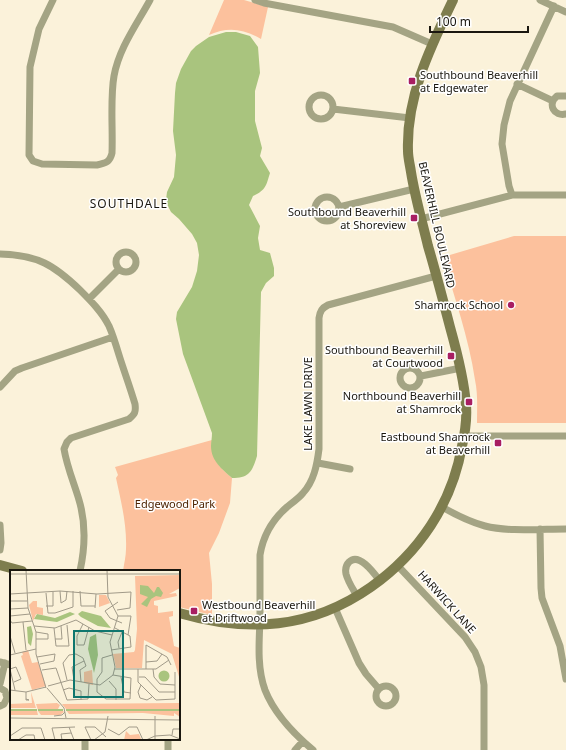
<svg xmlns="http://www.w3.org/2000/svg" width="566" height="750" font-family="'Noto Sans',sans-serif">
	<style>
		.green { fill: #fcc19d }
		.water { fill: #a9c47e }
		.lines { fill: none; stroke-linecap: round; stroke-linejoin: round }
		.street { stroke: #a4a484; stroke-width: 7 }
		.secondary { stroke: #7e7d4e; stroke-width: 10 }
		.poi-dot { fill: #a81e62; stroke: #fff; stroke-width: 1.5 }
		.labels { text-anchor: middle; stroke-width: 3; stroke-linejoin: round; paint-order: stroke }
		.poi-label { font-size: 11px; fill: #1a170f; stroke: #fff; text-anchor: end }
		.street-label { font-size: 11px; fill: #1a170f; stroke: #fff }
		.park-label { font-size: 11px; fill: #4e2302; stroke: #fff }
		.neighbourhood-label { font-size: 12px; letter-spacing: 1px; fill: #1a170f; stroke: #fff }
		.inset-river { fill: none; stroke: #a9c47e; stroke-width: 2 }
		.inset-road { fill: none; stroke: #a19a89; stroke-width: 1 }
		.view { fill: #0f766e; fill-opacity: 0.15; stroke: #0f766e; stroke-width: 2 }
		.inset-edge { fill: none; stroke: #1a170f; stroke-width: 2 }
	</style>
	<rect width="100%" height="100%" fill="#fbf2da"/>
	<path class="green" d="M224 0H244L268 7 261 39C244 29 228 26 209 35Z
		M514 236H566V423H477C477 408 478 394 475 380 469 338 454 297 443 257Z
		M212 440C210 458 219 467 232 478L230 503 219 533 209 553 212 584V615L179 607V571H123C124 564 126 556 126 549 127 525 121 501 116 478L118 475 115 467Z"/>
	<path class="water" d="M226 32H236L250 36 258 47 260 73 255 91V121L262 148 260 156 270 173C266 186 266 190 253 196L249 205 260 226 258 238 260 250 270 253 274 268V276L266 283 261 292 257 456C252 472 249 478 232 478 222 469 211 461 211 446 211 442 212 438 212 433L183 354 176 319 177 312 192 287 197 271 199 255 197 243 192 234 179 219 171 212 168 206 166 200 167 192 174 177 176 155 173 131 175 93 176 83 181 69 191 51 196 46 209 37Z"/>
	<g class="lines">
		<path class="street" d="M53 0 39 29 30 67 29 155 33 161 42 164 97 165C106 163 110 162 112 153 113 129 110 98 114 76 119 48 137 24 150 0
			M255 0 264 3 393 27 432 44
			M540 0 566 12
			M517 84 553 101
			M309 107a12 12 0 1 1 24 0a12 12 0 1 1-24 0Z
			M566 96H557C547 104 554 117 566 114
			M333 109 410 118
			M512 195 509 186 502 144 504 125 510 101 554 6
			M315 209a12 12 0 1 1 24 0a12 12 0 1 1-24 0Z
			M339 207 414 189
			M421 219 512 195H566
			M116 262a10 10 0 1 1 20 0a10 10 0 1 1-20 0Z
			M0 254C38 255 54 265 80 290 91 301 102 312 109 326 113 335 116 345 119 355 124 371 130 387 135 404 136 412 135 414 129 419L71 438 67 442 64 449C67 467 74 483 79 500 86 523 85 548 80 571
			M89 299 119 269
			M400 378a10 10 0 1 1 20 0a10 10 0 1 1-20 0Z
			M421 376 461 368
			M0 387 15 371 22 368 113 337
			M464 436H566
			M318 463 350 469
			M442 507C456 515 470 522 485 526 508 532 541 529 566 529
			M0 525 1 543 0 550
			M540 529 541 588 542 598 560 646 566 679
			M398 566 465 637 475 652 481 667 484 685V750
			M357 596C353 589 348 582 346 574 345 569 346 565 349 562 359 552 374 573 380 581
			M335 608 359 663 366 674 379 689
			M0 662 11 665
			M0 684 5 663
			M376 696a10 10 0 1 1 20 0a10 10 0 1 1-20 0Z
			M0 688 5 691 7 698 4 704 0 706
			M168 739V750
			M85 750V739
			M295 750 303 741
			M313 750C294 734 274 713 265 690 257 668 259 643 260 620 260 599 260 577 260 555 263 536 272 520 287 507 292 503 299 498 303 493 314 481 317 465 319 449V318C320 311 322 308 328 305L436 276"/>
		<path class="secondary" d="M0 565 22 571
			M179 613C248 633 311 629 371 587 419 553 452 504 462 446 465 433 467 418 466 405 464 378 457 352 450 327 443 300 436 273 428 246 422 221 415 197 411 172 410 165 408 158 408 151 406 97 430 48 453 0"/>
	</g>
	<g class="poi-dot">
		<rect x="408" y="77" width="8" height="8" rx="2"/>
		<rect x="410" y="214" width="8" height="8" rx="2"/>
		<circle cx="511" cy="305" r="4"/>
		<rect x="447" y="352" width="8" height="8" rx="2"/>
		<rect x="465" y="398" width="8" height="8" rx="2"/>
		<rect x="494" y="439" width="8" height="8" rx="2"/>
		<rect x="190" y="607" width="8" height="8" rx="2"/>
	</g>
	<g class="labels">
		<g class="poi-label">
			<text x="420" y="79" text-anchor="start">Southbound Beaverhill<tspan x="420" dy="13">at Edgewater</tspan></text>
			<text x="406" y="216">Southbound Beaverhill<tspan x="406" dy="13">at Shoreview</tspan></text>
			<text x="503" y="309">Shamrock School</text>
			<text x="443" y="354">Southbound Beaverhill<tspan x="443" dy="13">at Courtwood</tspan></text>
			<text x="461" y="400">Northbound Beaverhill<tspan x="461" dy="13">at Shamrock</tspan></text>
			<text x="490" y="441">Eastbound Shamrock<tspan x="490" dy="13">at Beaverhill</tspan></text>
			<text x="202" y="609" text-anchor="start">Westbound Beaverhill<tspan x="202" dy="13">at Driftwood</tspan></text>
		</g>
		<g class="street-label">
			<text transform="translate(437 225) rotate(77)" y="4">BEAVERHILL BOULEVARD</text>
			<text transform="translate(308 404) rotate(-90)" y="4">LAKE LAWN DRIVE</text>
			<text transform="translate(447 602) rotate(48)" y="4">HARWICK LANE</text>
		</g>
		<g class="park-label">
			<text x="175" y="508">Edgewood Park</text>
		</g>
		<g class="neighbourhood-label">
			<text x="129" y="208">SOUTHDALE</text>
		</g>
	</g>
	<g transform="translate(10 570)">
		<rect width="170" height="170" fill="#fbf2da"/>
		<path d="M170 5V18L159 24 166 23 167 26 144 31V35L148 36V43L163 41V46L159 47 164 76 170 78V110L162 84 134 70 132 98H106L103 84 124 82 125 80 127 59 125 6ZM89 25H96L100 33 89 37ZM23 31H27V37L33 38V45L26 44 23 51 19 35ZM18 80 22 93 28 92 36 116 22 120 11 86 13 85 12 82ZM82 100 83 115 74 113V102ZM21 122 26 138H0V134L22 133ZM47 133 50 135 48 139 53 140H28L26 134ZM170 133V139H56L52 134ZM56 140 170 141V147L164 143V146L133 143 59 144ZM0 141H27L28 145H0ZM28 141H53L54 142 50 145H31ZM116 161 120 165 129 164 131 169 114 170Z" fill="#fcc19d"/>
		<path d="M130 15 138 16 144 23 147 17H149L153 23 151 27 146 26 141 29 137 37 131 34 138 27 130 24ZM72 41 91 46 101 58 88 56 71 47 68 44ZM60 42 65 44 47 52 24 49 27 44 45 48ZM21 56 23 64 21 76 18 73 17 57ZM86 64 88 85 84 103 78 79 80 67ZM148.5 106a5.5 5.5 0 1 1 11 0a5.5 5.5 0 1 1-11 0Z" fill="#a9c47e"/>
		<path class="inset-river" d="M0 140H27M28 140H53M56 140H170"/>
		<path class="inset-road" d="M16 0 18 38 26 62V84L36 118M0 4H170M50 21 51 33 56 30 57 21M70 21 71 36H85M36 23 38 43H45L63 37V21M0 24 50 21 87 24 121 22 120 38 107 40M0 31H17M108 32 95 41 100 48 112 53M36 36H43V22M85 38 86 24M0 39 18 38M0 46 20 44M108 46H121L118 65M0 50 2 53 22 51M13 52 16 80M73 54 67 66V75H74L79 57M24 56 45 58 66 50 85 61 102 65M44 58 46 76H59L57 55M26 62 38 64V69H26M0 66 5 83M45 69H52L51 56M109 78 108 72 112 62M101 80 121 77 120 66 105 58M0 85 26 79M102 85 92 88V102L87 109V122L96 129H120L121 108 103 105M27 87 45 84 44 91 30 94M136 92 147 91 152 84M104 99H146L159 90M128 99V112L146 130 165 129V102M136 99V75L157 87 161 95M143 99 144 107 150 114 165 115M32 100 46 98 57 130 78 129 79 114M111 107 114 122 121 123M129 107H135L149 122H165M57 110 53 93 59 85 66 84 73 88 76 96 70 100 71 112M64 110 62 97 74 91M99 111 106 119V130M4 112 11 109 6 97 0 99 5 120M131 115 128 122 130 128 137 130 142 127M38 116 60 110 90 115 103 105 105 97 100 72 108 46 98 27 97 0M37 118 54 138 56 148M0 120 16 122 36 117M53 120 59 118 71 121V130M16 122V130H19L16 129M44 146 52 145 55 142M145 146V170M0 148 170 150M59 157 64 170M98 159 109 165 119 157H127L133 170M162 165 163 159H170M0 166 12 158H31L35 170M8 170 16 165H24L25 170M45 170 42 158 65 157M52 170 51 164 61 163M81 170 75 157H85L96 167M84 170 95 162 98 146M136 170 145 166 160 165 170 169"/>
		<path class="view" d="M64 61H113V127H64Z"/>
		<rect width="170" height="170" class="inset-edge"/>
	</g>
	<path d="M430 26v6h98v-6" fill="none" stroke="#1a170f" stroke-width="2"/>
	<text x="436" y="26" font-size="12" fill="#1a170f" stroke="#ffffff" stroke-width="3" paint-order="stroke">100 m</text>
</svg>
